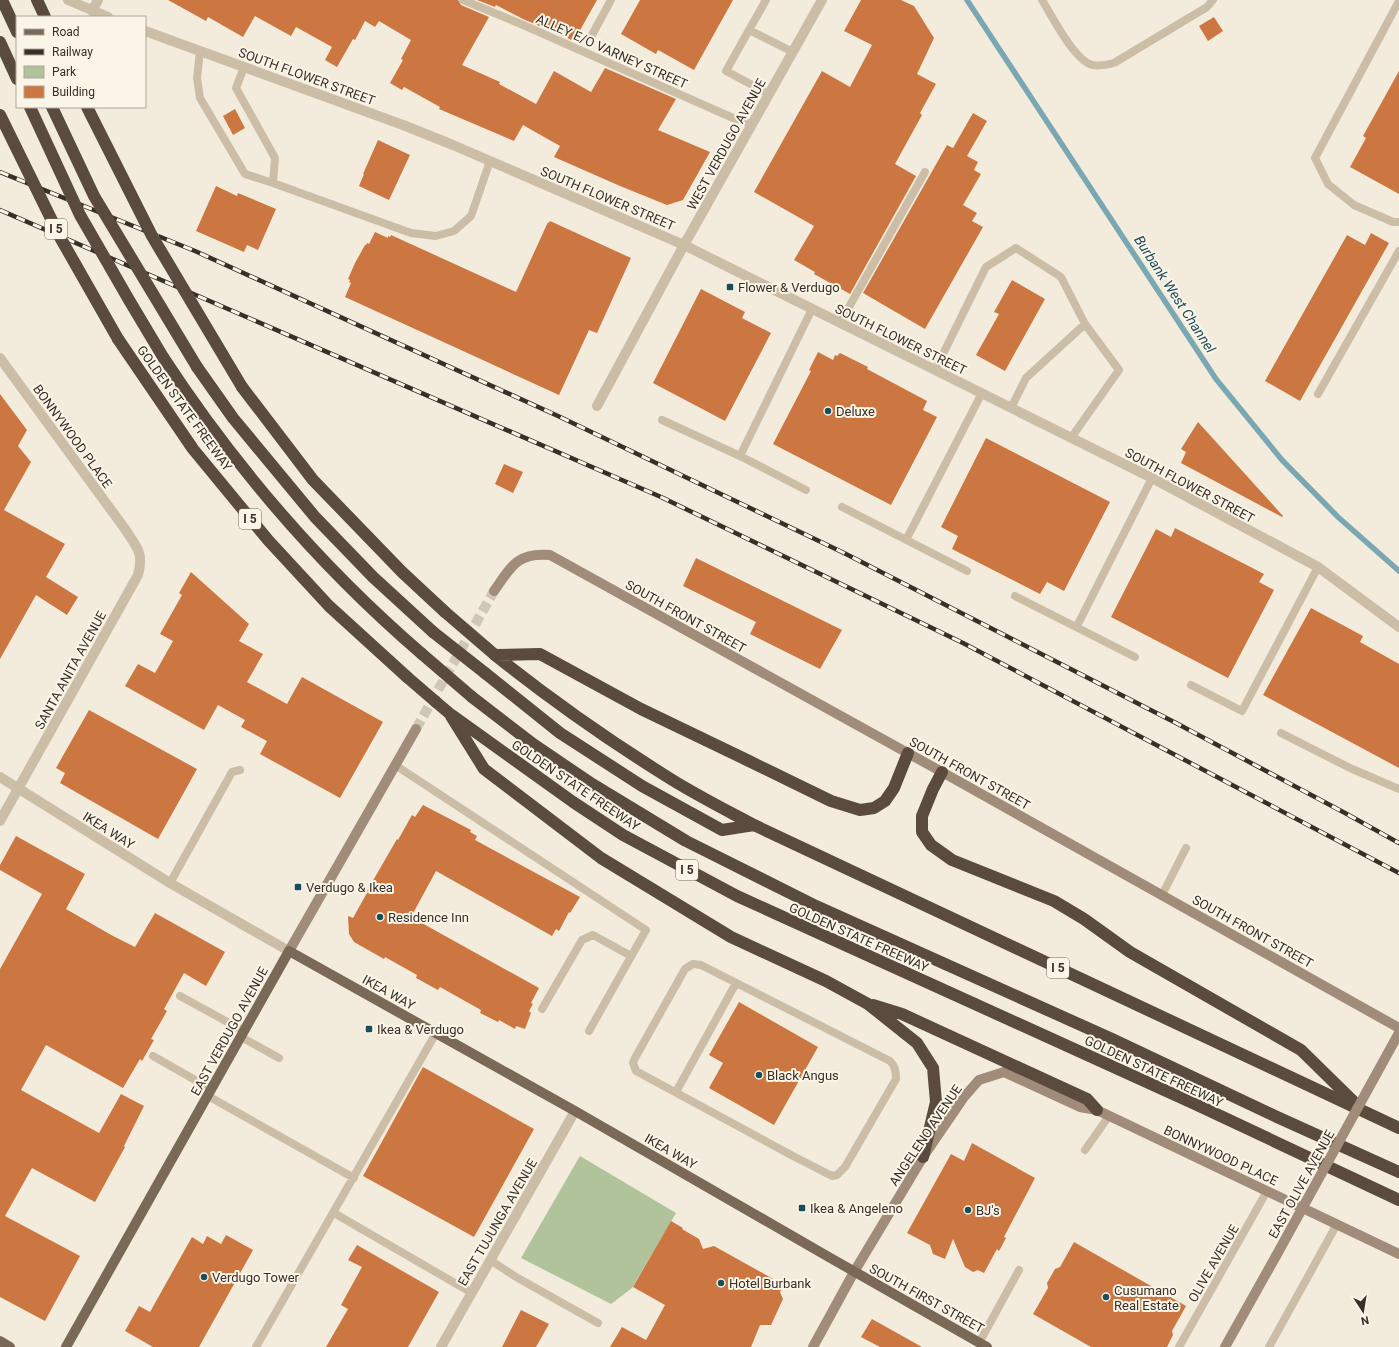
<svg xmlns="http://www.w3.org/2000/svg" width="1399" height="1347" font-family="Roboto,sans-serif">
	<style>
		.green { fill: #b0c39b }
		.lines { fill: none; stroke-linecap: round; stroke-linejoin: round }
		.stream { stroke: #79a7b2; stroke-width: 5.5 }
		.building { fill: #cc7741 }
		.secondary-tunnel { stroke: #cec6b8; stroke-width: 10; stroke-dasharray: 10 5; stroke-linecap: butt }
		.lane { stroke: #ccbda7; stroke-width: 8 }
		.street { stroke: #ccbda7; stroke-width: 10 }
		.secondary { stroke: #a08c78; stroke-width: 10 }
		.primary { stroke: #7b6958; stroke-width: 10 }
		.highway { stroke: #5a4b3e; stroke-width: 12 }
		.rail-casing { stroke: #382f28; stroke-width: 4.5 }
		.rail { stroke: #fbf5e8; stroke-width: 3; stroke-dasharray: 9; stroke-linecap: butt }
		.secondary-bridge { stroke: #a08c78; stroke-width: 10 }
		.highway-bridge { stroke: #5a4b3e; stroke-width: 12 }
		.poi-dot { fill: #1b4e5c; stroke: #fbf5e8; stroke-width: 1.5 }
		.labels { text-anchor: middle; stroke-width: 4; stroke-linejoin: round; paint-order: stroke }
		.shield { fill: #fbf5e8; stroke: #726a62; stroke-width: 1 }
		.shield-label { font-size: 12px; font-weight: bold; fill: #382f28 }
		.street-label { font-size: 13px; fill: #382f28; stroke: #fbf5e8 }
		.poi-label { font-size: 13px; fill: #382f28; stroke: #fbf5e8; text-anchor: start }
		.water-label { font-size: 14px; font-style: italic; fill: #1b4e5c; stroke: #fbf5e8 }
	</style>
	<rect width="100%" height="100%" fill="#f3ecdc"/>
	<path class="green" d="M580 1156 676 1213 632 1288 611 1304 521 1258Z"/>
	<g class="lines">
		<path class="stream" d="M967 0 1216 379 1282 460 1338 517 1399 571"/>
	</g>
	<path class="building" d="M168 0H458L461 5 489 17 462 65 500 82 499 84 536 104 554 71 591 92 605 68 676 99 658 130 710 152 683 200 667 205 620 186 554 157 560 146 523 125 514 141 439 109 440 107 404 87 402 90 390 83 403 60 401 59 411 40 379 21 375 27 365 21 355 40 353 39 337 67 325 60 332 47 296 27 291 36 255 16 243 37 208 17 206 21Z
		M477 0H597L574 41 523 19 496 5 495 7Z
		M640 0H733L694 70 658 50 656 54 621 34Z
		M861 0H901L914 6 934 38 917 74 936 84 920 113 922 115 895 164 916 176 850 294 814 274 815 272 794 260 814 226 754 192 822 71 850 87 872 45 844 31Z
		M1214 17 1223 31 1208 41 1199 26Z
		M1399 71V194L1350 167 1366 138 1363 136Z
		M235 109 245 128 233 135 223 116Z
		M973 113 987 121 967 156 978 162 974 170 981 174 963 205 977 213 972 221 983 227 925 329 863 293 947 145 953 148Z
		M378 140 410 155 389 200 359 186 364 174H363Z
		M216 186 237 196 238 193 276 209 258 250 247 245 244 252 196 231Z
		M550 221 631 258 597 333 589 330 559 395 345 297 351 283 349 282 350 280 348 279 355 263 365 245H366L367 243 369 244 375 232 388 238V236L390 237 391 235 516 292 548 222 549 223Z
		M1371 233 1389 243 1300 401 1265 381 1347 235 1365 245Z
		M1012 280 1045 299 1005 371 976 355 999 314 994 312Z
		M701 289 745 312 742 318 771 333 725 421 653 383Z
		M818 352 833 360 835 355 837 356 840 353 868 367 867 369 927 401 923 410 937 417 891 505 773 444 811 371 809 370Z
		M0 394 27 430 18 446 31 462 4 510 65 544 46 577 78 597 67 615 36 595 0 659Z
		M1198 422 1283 516 1282 517 1181 463 1186 452 1181 449Z
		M986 438 1110 502 1064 591 1047 582 1040 594 952 549 958 536 941 527Z
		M504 464 523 472 513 493 495 484Z
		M1175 528 1264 574 1259 582 1274 590 1228 678 1111 617 1156 529 1171 537Z
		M696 558 842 630 820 669 750 634 756 622 683 586Z
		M191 572 249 624 239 641 263 654 247 682 287 704 302 677 383 722 340 798 260 754 267 741 241 727 245 720 218 705 204 730 125 686 138 664 155 673 173 641 160 634 182 595 179 593Z
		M1311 608 1363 636 1360 642 1399 664V768L1263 695Z
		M89 710 197 769 158 839 60 783 65 773 56 768Z
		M423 805 471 830 470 832 477 836 475 840 580 897 570 913 569 912 559 931 556 929 552 936 436 871 411 917 539 988 531 1003 533 1004 529 1011 531 1013 525 1029 516 1026 515 1029 499 1020 498 1022 480 1013 481 1010 440 987 438 990 416 978 417 975 385 957 384 959 354 942 349 934 348 916 353 918 368 891H367L397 839 398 840 412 815 415 817Z
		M16 836 85 874 66 909 113 936 135 947 155 913 225 952 206 986 184 973 164 1009 167 1011 151 1039 154 1040 142 1061 140 1059 123 1088 46 1045 21 1090 99 1133 121 1094 144 1106 124 1146 125 1147 95 1202 32 1168 5 1216 80 1256 45 1321 0 1297V969L42 894 0 870V865Z
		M739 1002 818 1047 774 1125 709 1088 723 1063 709 1055Z
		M423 1067 534 1129 474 1237 363 1176Z
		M972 1143 1035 1178 1004 1237 1006 1238 999 1251 997 1249 984 1273 978 1270 973 1272 965 1267 953 1239 945 1259 933 1254 930 1245 907 1233 951 1154 964 1161Z
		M671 1221 683 1228 682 1229 699 1239 703 1249 714 1246 784 1285 780 1292 783 1299 771 1325H760L751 1347H610L622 1327 646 1340 665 1305 633 1287Z
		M226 1235 253 1250 199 1347H153L125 1331 139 1306 150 1312 192 1237 203 1244 207 1236 221 1244Z
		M1074 1242 1186 1306 1172 1331 1173 1335 1167 1347H1091L1033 1314 1048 1288 1047 1283 1055 1269 1060 1267Z
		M357 1245 439 1292 408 1347H326L348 1309 341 1305 362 1267 348 1260Z
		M521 1310 549 1324 536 1347H502Z
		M872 1319 922 1347H880L861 1337Z"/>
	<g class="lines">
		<path class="secondary-tunnel" d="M416 729 494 591"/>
		<path class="lane" d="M463 0 521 24 733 118 752 124
			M1042 0C1052 16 1074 60 1092 65 1099 66 1107 65 1114 63L1207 7 1213 0
			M1399 1 1315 158 1328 184 1354 205 1393 222H1399
			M749 30 766 0
			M592 35 611 0
			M200 51 197 78 200 98 245 174 273 183 275 158 236 88 244 67
			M769 94 726 71 749 30 793 52
			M273 183 411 233 436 236 454 231 471 216 490 161
			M840 323 925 172
			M935 370 986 267 1016 248 1061 277 1085 324 1119 370 1071 438
			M1318 394 1399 251
			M1011 408 1026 378 1085 324
			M662 420 740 456 812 309
			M740 456 806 490
			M842 507 967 571
			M906 540 982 393
			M1015 596 1135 657
			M1077 626 1152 478
			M1191 685 1242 711 1318 567
			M1281 733 1350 768 1399 789
			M395 765 646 930 589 1031
			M170 883 232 772 240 770
			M1162 895 1186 848
			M693 964 701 965 890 1061C895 1066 896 1071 896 1079L845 1167 837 1175 832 1176 793 1156 636 1071 633 1063 635 1058 685 969Z
			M180 996 244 1031
			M542 1009 582 940 593 935 631 956
			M241 1037 279 1058
			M153 1056 211 1089
			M676 1092 736 983
			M208 1096 354 1178
			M1085 1150 1109 1116
			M334 1213 472 1293
			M490 1260 516 1277 598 1323
			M979 1343 1019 1270
			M256 1347 436 1033
			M1179 1347 1267 1191
			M1269 1347 1337 1224"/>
		<path class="street" d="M68 0 108 17
			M92 11 98 0
			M145 31 403 125 453 145 684 245 1152 478 1318 567 1399 627
			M0 358 125 529C137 548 144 552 138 575L0 821
			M597 406 684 245 822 0
			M0 777 170 883 289 951
			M441 1347 575 1111"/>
		<path class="secondary" d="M494 591C511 567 517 552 550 555L942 772 1399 1028
			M289 951 416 729
			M813 1347 854 1272 923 1157 964 1097 979 1080 1004 1072 1080 1107 1097 1110 1399 1254
			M1225 1347 1276 1256"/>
		<path class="primary" d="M0 1341 10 1347
			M66 1347 289 951 575 1111 827 1256 987 1347"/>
		<path class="highway" d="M2 0 17 32
			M37 0 45 17
			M0 42 17 79
			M118 339 193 449 268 540 329 606 407 677
			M163 357C235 467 322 568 422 654
			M197 367 233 418 315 517 373 577 433 632
			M242 387 313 480 402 572 445 612
			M495 655C550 699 607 739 666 776 694 794 724 809 754 825L1399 1128
			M495 655 540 654 641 709 749 761 831 801 860 810 874 808 885 801 894 788 908 753
			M485 673 560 733 642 786 722 830 754 825
			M472 697 533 744 592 784 686 841 816 906 1112 1039 1277 1117 1399 1172
			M436 702 449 713 573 802 623 835 737 896 1195 1104 1399 1200
			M451 716 484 769 601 858 731 937 826 981 868 1004 917 1043 933 1068 936 1102 923 1157
			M942 772 933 789 922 816V832L931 845 952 860 1054 901 1084 919 1130 952 1301 1050 1355 1103
			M873 1005 902 1014 1087 1099 1097 1110"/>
		<defs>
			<path id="rail" d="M0 172 195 251 558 416 844 553 1176 723 1345 813 1399 843
				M0 210 661 497 963 643 1399 873"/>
		</defs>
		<use href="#rail" class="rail-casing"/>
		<use href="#rail" class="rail"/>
		<path class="secondary-bridge" d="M1276 1256 1399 1033"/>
		<path class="highway-bridge" d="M30 107 80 215 129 300 163 357
			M52 107 94 196 197 367
			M87 107 152 236 242 387
			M0 115 61 239 118 339
			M445 612 495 655
			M433 632 485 673
			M422 654 472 697
			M407 677 436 702"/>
	</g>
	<g class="poi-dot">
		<rect x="726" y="283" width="8" height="8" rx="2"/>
		<circle cx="828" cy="411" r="4"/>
		<rect x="294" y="883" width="8" height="8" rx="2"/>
		<circle cx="380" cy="917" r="4"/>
		<rect x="365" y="1025" width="8" height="8" rx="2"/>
		<circle cx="759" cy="1075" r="4"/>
		<rect x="798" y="1204" width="8" height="8" rx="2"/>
		<circle cx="968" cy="1210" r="4"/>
		<circle cx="204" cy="1277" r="4"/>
		<circle cx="721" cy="1283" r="4"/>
		<circle cx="1106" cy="1297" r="4"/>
	</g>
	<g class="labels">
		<g class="shield">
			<rect x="45" y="219" width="22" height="20" rx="3"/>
			<rect x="239" y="509" width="22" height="20" rx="3"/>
			<rect x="676" y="860" width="22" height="20" rx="3"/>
			<rect x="1047" y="958" width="22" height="20" rx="3"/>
		</g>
		<g class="shield-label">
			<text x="56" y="233">I 5</text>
			<text x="250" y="523">I 5</text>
			<text x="687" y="874">I 5</text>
			<text x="1058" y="972">I 5</text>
		</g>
		<g class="street-label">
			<text transform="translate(612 51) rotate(24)" y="5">ALLEY E/O VARNEY STREET</text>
			<text transform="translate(307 76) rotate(20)" y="5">SOUTH FLOWER STREET</text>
			<text transform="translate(726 144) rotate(-61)" y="5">WEST VERDUGO AVENUE</text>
			<text transform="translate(608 198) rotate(23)" y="5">SOUTH FLOWER STREET</text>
			<text transform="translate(901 339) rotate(26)" y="5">SOUTH FLOWER STREET</text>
			<text transform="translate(185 408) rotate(54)" y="5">GOLDEN STATE FREEWAY</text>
			<text transform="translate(73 436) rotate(54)" y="5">BONNYWOOD PLACE</text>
			<text transform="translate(1190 485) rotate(28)" y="5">SOUTH FLOWER STREET</text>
			<text transform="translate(686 616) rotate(29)" y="5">SOUTH FRONT STREET</text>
			<text transform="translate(70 670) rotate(-61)" y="5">SANTA ANITA AVENUE</text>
			<text transform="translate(970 773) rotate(29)" y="5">SOUTH FRONT STREET</text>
			<text transform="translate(576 785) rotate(34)" y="5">GOLDEN STATE FREEWAY</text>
			<text transform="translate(109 830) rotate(32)" y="5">IKEA WAY</text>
			<text transform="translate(1253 931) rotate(29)" y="5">SOUTH FRONT STREET</text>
			<text transform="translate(859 937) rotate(24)" y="5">GOLDEN STATE FREEWAY</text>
			<text transform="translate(389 992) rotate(29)" y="5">IKEA WAY</text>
			<text transform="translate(229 1031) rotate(-61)" y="5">EAST VERDUGO AVENUE</text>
			<text transform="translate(1154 1071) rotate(25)" y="5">GOLDEN STATE FREEWAY</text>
			<text transform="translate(925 1135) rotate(-56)" y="5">ANGELENO AVENUE</text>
			<text transform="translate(671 1151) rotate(30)" y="5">IKEA WAY</text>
			<text transform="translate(1221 1155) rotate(25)" y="5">BONNYWOOD PLACE</text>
			<text transform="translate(1301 1184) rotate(-61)" y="5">EAST OLIVE AVENUE</text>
			<text transform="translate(497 1222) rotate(-60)" y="5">EAST TUJUNGA AVENUE</text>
			<text transform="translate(1213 1263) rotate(-60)" y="5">OLIVE AVENUE</text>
			<text transform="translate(927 1298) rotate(29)" y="5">SOUTH FIRST STREET</text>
		</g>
		<g class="poi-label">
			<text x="738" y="292">Flower &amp; Verdugo</text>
			<text x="836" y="416">Deluxe</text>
			<text x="306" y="892">Verdugo &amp; Ikea</text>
			<text x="388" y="922">Residence Inn</text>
			<text x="377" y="1034">Ikea &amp; Verdugo</text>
			<text x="767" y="1080">Black Angus</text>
			<text x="810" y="1213">Ikea &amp; Angeleno</text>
			<text x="976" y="1215">BJ's</text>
			<text x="212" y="1282">Verdugo Tower</text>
			<text x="729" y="1288">Hotel Burbank</text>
			<text x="1114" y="1295">Cusumano<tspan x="1114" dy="15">Real Estate</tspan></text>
		</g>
		<g class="water-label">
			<text transform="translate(1175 294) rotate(57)" y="5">Burbank West Channel</text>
		</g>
	</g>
	<rect x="16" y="16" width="130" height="92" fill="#fbf5e8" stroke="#ada69b"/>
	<rect x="24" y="29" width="20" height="6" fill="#7b6958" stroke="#ada69b"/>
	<text x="52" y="36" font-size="12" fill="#382f28">Road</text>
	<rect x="24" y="49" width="20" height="6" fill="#382f28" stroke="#ada69b"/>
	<text x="52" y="56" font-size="12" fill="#382f28">Railway</text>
	<rect x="24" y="66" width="20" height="12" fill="#b0c39b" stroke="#ada69b"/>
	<text x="52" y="76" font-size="12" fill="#382f28">Park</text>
	<rect x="24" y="86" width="20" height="12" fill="#cc7741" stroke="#ada69b"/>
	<text x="52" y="96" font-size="12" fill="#382f28">Building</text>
	<g transform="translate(1363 1311) rotate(168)" stroke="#fbf5e8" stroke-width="3" paint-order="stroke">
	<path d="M0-3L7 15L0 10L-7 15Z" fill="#382f28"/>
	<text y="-6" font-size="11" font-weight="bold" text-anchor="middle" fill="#382f28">N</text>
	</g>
</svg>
